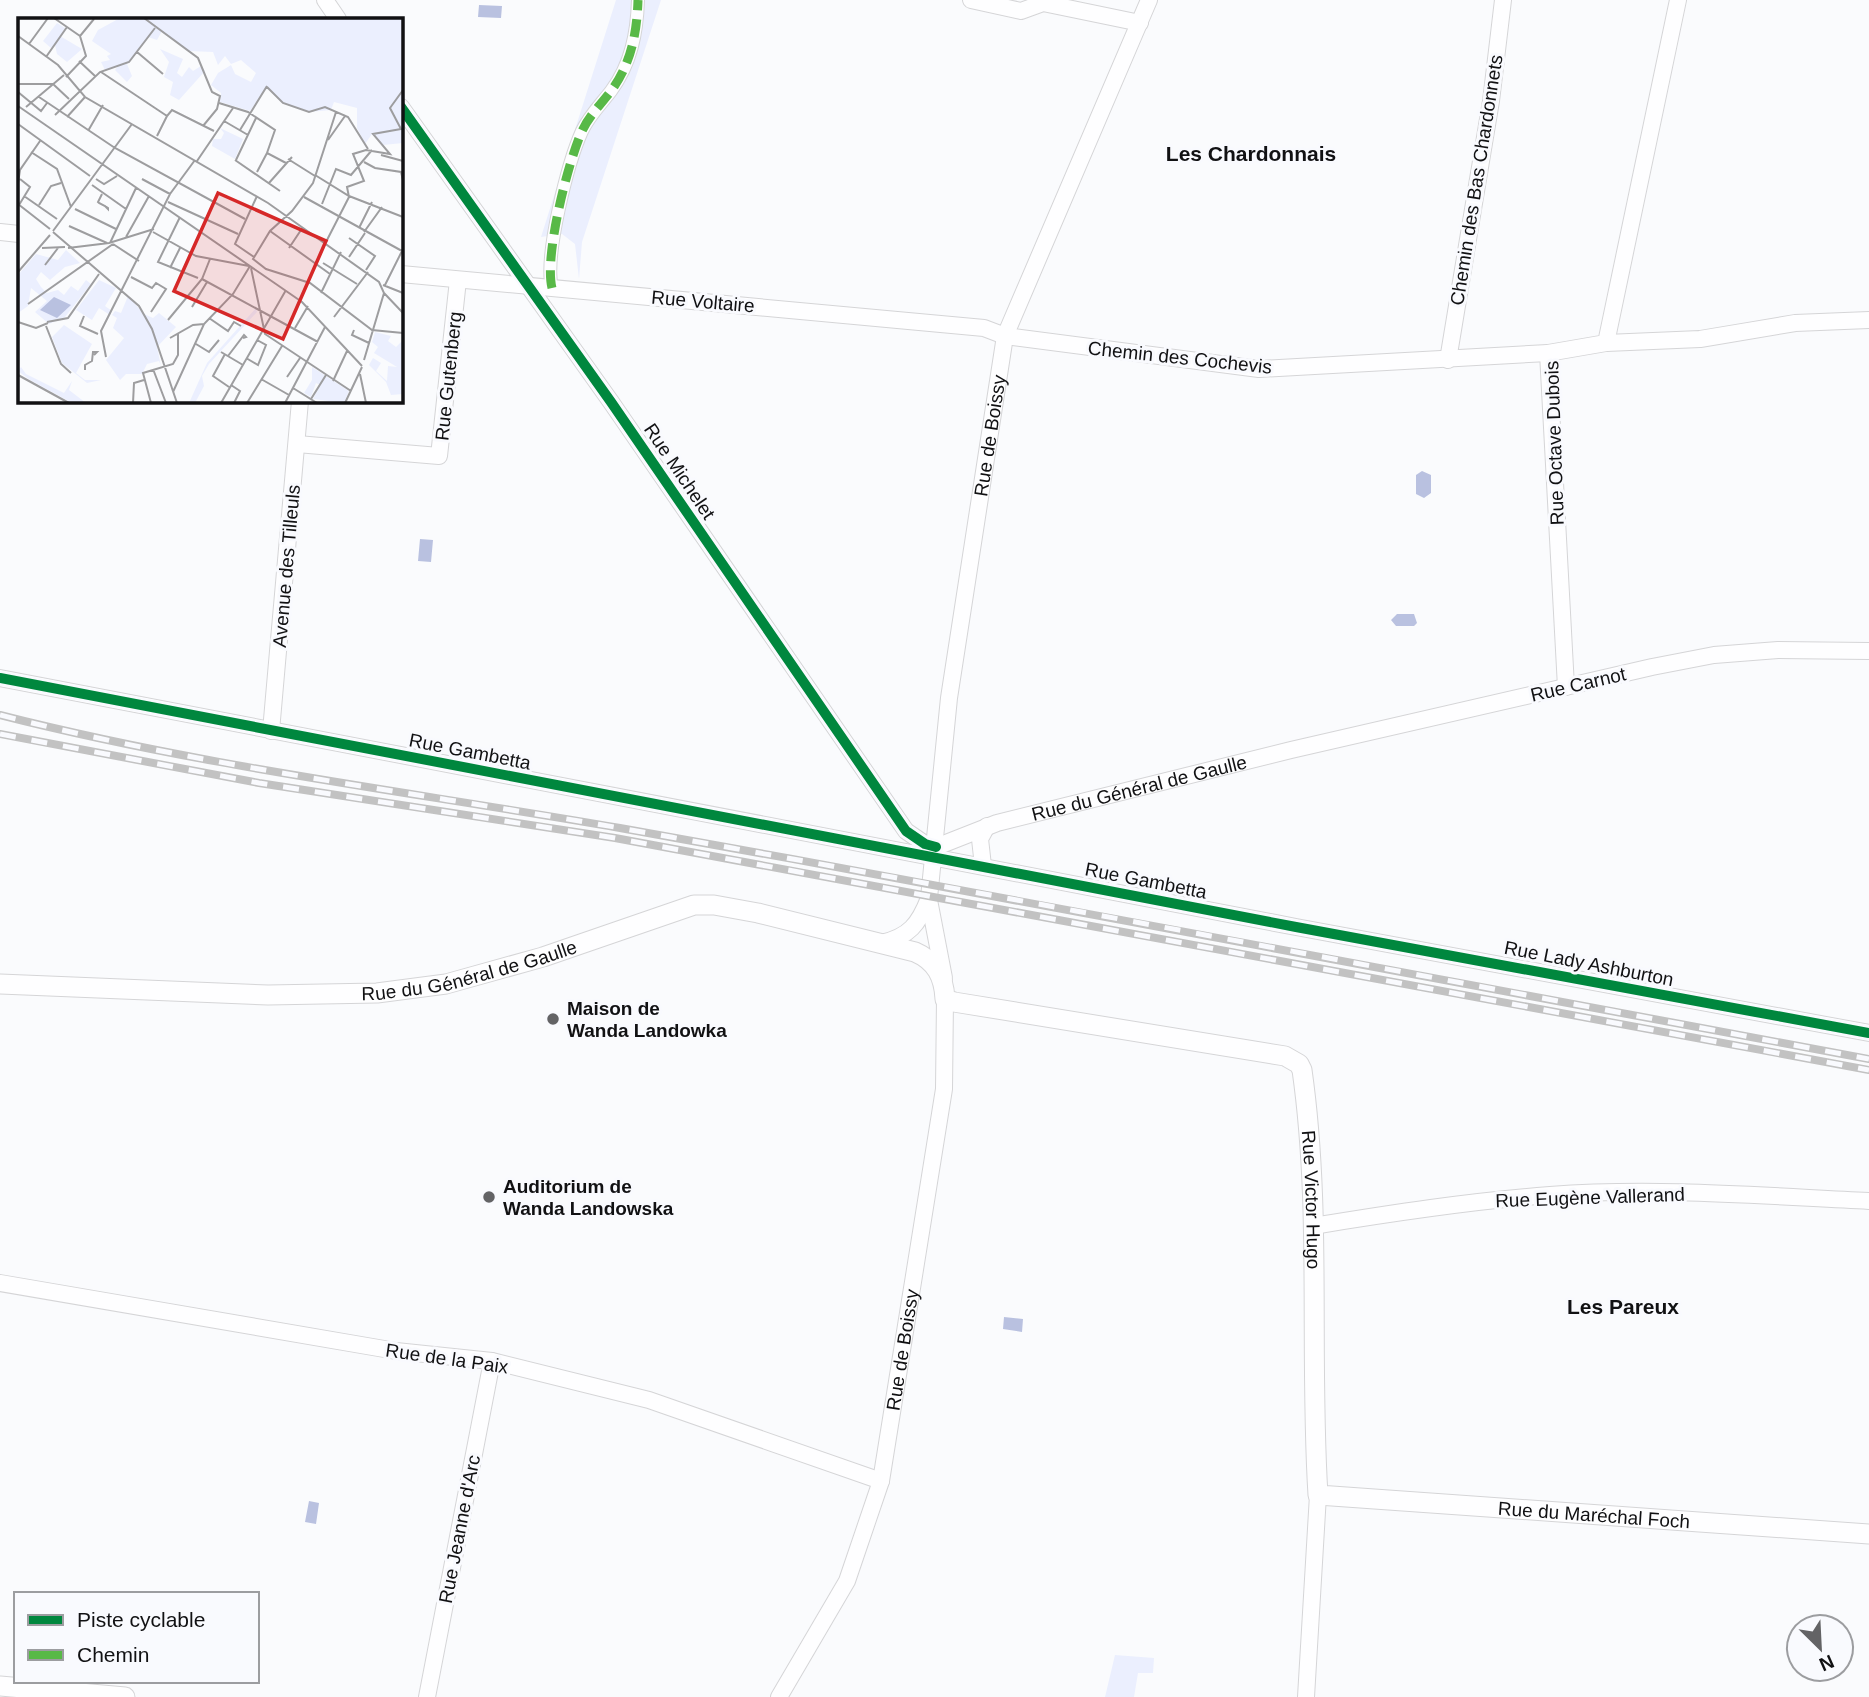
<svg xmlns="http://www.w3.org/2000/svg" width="1869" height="1697" font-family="Arial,sans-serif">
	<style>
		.green { fill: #ebeffe }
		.water { fill: #b9c1e0 }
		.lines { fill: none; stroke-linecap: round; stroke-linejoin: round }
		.pedestrian-casing { stroke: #d5d5d7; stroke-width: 14 }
		.minor-casing { stroke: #d5d5d7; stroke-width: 18 }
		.tertiary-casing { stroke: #d5d5d7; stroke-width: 21 }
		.pedestrian { stroke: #fefeff; stroke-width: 12 }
		.minor { stroke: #fefeff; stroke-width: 16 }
		.tertiary { stroke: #fefeff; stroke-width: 19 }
		.rail-casing { stroke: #c2c2c2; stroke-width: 8 }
		.rail { stroke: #f9fafe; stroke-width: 5; stroke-dasharray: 16; stroke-linecap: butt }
		.quiet { stroke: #58b947; stroke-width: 9; stroke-dasharray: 18 9; stroke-linecap: butt }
		.cycleway-casing { stroke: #f9fafe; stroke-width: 15 }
		.cycleway { stroke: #00873e; stroke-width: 10 }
		.poi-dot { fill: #636365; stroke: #f9fafe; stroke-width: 2.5 }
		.labels { text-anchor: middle; stroke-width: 6; stroke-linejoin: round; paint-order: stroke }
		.street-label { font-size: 19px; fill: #111113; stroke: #f9fafe }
		.poi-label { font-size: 19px; font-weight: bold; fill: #111113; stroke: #f9fafe; text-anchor: start }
		.neighbourhood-label { font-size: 21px; font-weight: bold; fill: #111113; stroke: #f9fafe }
		.inset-road { fill: none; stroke: #9d9d9f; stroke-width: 2 }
		.view { fill: #d62828; fill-opacity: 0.15; stroke: #d62828; stroke-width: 3.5 }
		.inset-edge { fill: none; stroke: #111113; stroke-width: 3.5 }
	</style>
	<rect width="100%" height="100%" fill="#fafbfd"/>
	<path class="green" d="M616 0H661L582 242 579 279 575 244 562 234 541 237Z
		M1115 1655 1154 1658 1153 1673H1138L1134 1697H1105Z"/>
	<path class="water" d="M479 5 502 6 501 18 478 17Z
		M1422 471 1431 475V493L1424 498 1416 494V475Z
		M420 539 433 540 431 562 418 561Z
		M1397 614H1414L1417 623 1414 626H1396L1391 620Z
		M1004 1317 1023 1319 1022 1332 1003 1329Z
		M309 1501 319 1503 316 1524 305 1522Z"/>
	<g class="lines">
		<defs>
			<path id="pedestrian" d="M552 288C544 256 568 162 582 131 589 116 601 104 611 91 631 64 637 33 638 0"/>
			<g id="minor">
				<path d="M325 0 338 19"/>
				<path d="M971 0 1021 11 1043 3 1140 23"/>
				<path d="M401 107 611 402 906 831 925 844 936 847"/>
				<path d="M0 232 19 234"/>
				<path d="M401 274 984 328 1005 336 1259 369 1548 353"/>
				<path d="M1606 343 1700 339 1795 323 1869 320"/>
				<path d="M1448 360 1491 101 1503 0"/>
				<path d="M297 444 439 456 458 280"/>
				<path d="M0 678 1296 927 1869 1033"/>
				<path d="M1566 687 1548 353 1606 343 1678 0"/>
				<path d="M271 731 300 401"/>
				<path id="s1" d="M936 847 997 823 1291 750 1652 667 1714 655 1778 650 1869 651"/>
				<path d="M983 866 980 839 987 826"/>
				<path d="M929 900 944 978"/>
				<path id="s2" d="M881 943C909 937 919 924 929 898L949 698 1005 336 1149 0"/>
				<path d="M1313 1226C1392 1213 1470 1201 1550 1195 1656 1187 1763 1196 1869 1201"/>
				<path d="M0 1283 396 1351 492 1361 649 1400 881 1481"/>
				<path d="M427 1697 492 1361"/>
				<path id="s3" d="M779 1697 847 1581 881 1481 944 1089 945 999"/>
				<path d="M1306 1697 1318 1495"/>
			</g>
			<g id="tertiary">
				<path id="s4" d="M0 984 268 995 377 993 446 984 543 957 694 905H714L758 913 915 952C936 961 944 977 945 999L954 1002 1285 1056 1299 1064 1302 1070C1322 1210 1309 1354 1318 1495L1869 1534"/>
				<path d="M0 1686 125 1697"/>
			</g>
		</defs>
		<use href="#pedestrian" class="pedestrian-casing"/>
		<use href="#minor" class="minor-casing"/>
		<use href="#tertiary" class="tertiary-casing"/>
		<use href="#pedestrian" class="pedestrian"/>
		<use href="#minor" class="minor"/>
		<use href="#tertiary" class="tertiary"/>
		<defs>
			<path id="rail" d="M0 715C204 767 413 792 620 828 1037 902 1453 982 1869 1059
				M0 734 259 783 615 838 1869 1070"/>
		</defs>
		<use href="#rail" class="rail-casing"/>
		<use href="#rail" class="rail"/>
		<path class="quiet" d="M552 288C544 256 568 162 582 131 589 116 601 104 611 91 631 64 637 33 638 0"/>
		<defs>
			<path id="cycleway" d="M401 107 611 402 906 831 925 844 936 847
				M0 678 1296 927 1869 1033"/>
		</defs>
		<use href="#cycleway" class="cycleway-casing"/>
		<use href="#cycleway" class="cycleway"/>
	</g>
	<g class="poi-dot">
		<circle cx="553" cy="1019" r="7"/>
		<circle cx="489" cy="1197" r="7"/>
	</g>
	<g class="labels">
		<g class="street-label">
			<text transform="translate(1476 180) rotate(-81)" y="7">Chemin des Bas Chardonnets</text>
			<text transform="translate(703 301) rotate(5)" y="7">Rue Voltaire</text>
			<text transform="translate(1180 357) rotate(6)" y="7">Chemin des Cochevis</text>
			<text transform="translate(448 376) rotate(-84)" y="7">Rue Gutenberg</text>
			<text dy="7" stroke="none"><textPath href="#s2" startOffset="536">Rue de Boissy</textPath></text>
			<text transform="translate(1554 443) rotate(-92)" y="7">Rue Octave Dubois</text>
			<text transform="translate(680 471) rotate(56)" y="7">Rue Michelet</text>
			<text transform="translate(286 566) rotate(-85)" y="7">Avenue des Tilleuls</text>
			<text transform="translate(1578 684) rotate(-13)" y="7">Rue Carnot</text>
			<text transform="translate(470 751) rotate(11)" y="7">Rue Gambetta</text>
			<text dy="7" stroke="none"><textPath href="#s1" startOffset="212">Rue du Général de Gaulle</textPath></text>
			<text transform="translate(1146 880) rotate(11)" y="7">Rue Gambetta</text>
			<text transform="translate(1589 963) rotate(11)" y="7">Rue Lady Ashburton</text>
			<text dy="7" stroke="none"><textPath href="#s4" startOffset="472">Rue du Général de Gaulle</textPath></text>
			<text transform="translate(1590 1197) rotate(-2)" y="7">Rue Eugène Vallerand</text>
			<text dy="7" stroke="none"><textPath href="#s4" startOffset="1491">Rue Victor Hugo</textPath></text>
			<text dy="7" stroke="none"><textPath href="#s3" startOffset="373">Rue de Boissy</textPath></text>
			<text transform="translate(447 1358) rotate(8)" y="7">Rue de la Paix</text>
			<text dy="7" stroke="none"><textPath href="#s4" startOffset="2063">Rue du Maréchal Foch</textPath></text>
			<text transform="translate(459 1529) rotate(-79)" y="7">Rue Jeanne d'Arc</text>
		</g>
		<g class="poi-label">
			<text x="567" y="1015">Maison de<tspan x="567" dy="22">Wanda Landowka</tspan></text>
			<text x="503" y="1193">Auditorium de<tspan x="503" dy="22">Wanda Landowska</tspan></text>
		</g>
		<g class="neighbourhood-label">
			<text x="1251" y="161">Les Chardonnais</text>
			<text x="1623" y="1314">Les Pareux</text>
		</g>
	</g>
	<g transform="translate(18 18)">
		<rect width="385" height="385" fill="#fafbfd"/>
		<path d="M102 0H385V125L365 127 354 116 347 126 339 110V90L316 84 313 92 291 94 264 85 249 68 232 93 202 84 203 75 193 67 200 55 213 47 217 56 233 64 238 55 223 42 213 46 207 38 200 47 195 34 171 33 144 13 139 22 130 19 109 46 114 58 109 64 97 52 101 47 87 52 83 44 92 42 89 38 93 36 74 23 80 12ZM39 5 47 10 42 18 64 31 49 44 39 36 37 27 33 30 25 23ZM142 31 165 41 159 55 164 59 171 49 175 53 183 48 187 53 161 82 152 77 155 64 146 59 151 44ZM202 110 225 121 217 141 194 128 195 121H203L206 115ZM48 232 62 245 47 249 32 262 23 254 18 261 23 269 29 275 40 272 46 277 53 268 60 273 68 262 73 266 47 299 31 306 17 294 29 283 13 270 10 288 0 295V257L18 236 40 242ZM81 262 98 270 87 288 94 293 92 297 81 290 74 302 58 292ZM110 278 126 296 135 300 141 295 158 309 139 329 143 348 141 343 129 346 124 356H108L102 362 88 342 106 320 95 310 99 300 94 297 97 293 103 295ZM238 290 239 294 191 346 184 358 186 368 177 385H171L189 345ZM46 307 74 326 58 355 67 362H83L69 365 44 345 34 319ZM357 314 373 318 370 323 378 329 385 322V376L373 377 368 364 351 347 355 340 363 345 358 353 369 363 370 348 379 349 356 335 360 329 354 324ZM3 349 8 356 46 375 54 363 51 372 68 385H54L12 362 0 353ZM294 349 331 373 326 385 295 381 302 367 298 365 293 379 286 375 294 362Z" fill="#ebeffe"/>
		<path d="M36 279 53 287 39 300 22 292Z" fill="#b9c1e0"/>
		<path class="inset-road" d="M36 0 62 18M126 0 180 40 194 74 202 78 199 91 185 108M0 18 40 47 67 79 250 185 361 264 366 275 346 342M11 26 30 0M119 34 145 56M28 39 49 9M61 43 77 58M83 54 149 98M48 59 68 38 62 18 76 1M0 66H36M35 66 51 81M249 69 265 85 291 94 307 89 330 99 350 131M0 74 23 93 29 85M21 79 97 130 227 201M201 85 230 94 257 112 249 135 268 145M0 88 284 284 344 348M8 89 46 57M318 94 295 165 274 193 252 213 235 241 248 251 292 265 354 312 385 315M37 97 82 54 111 44 137 10M149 98 154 92 196 113M49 99 67 79M206 103 230 117M0 106 72 158M222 112 249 68M70 113 85 87M139 118 149 98M310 122 327 98M13 134 39 151 53 189M363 137 385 143M270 141 297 158M217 142 262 173M218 142 238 100M179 143 215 90M346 144 357 150 383 154 385 162M239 154 249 135M297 157 331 178 385 199M78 161 86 166 99 158M124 161 152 176M0 165 2 152 22 123M251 165 274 139M74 167 108 191M84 176 80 184 81 185 87 188 90 190V191L87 188M6 178 39 201M286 179 384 233M150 184 220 216M0 186 32 211M304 186 318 151 333 157 354 132M1 187 12 169 2 161M21 187 33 168 43 165M57 191 98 211M162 199 140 244 180 260M51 208 89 225M341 210 354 184M35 213 114 106M252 213 312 256M35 214 121 288 134 311 159 385M135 214 178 238 231 248M346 214 364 189M108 219 131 178M331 220 357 238 348 252M308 224 331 179 329 169 346 163 335 136 348 132 372 136 355 116 383 111 372 90 385 72M92 225 118 170M95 226 121 243M24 230 47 229M50 230 91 225 136 211M271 230 285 209M236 239 217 226 239 178M331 239 347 215M305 245 339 266M27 247 40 230M152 250 162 230M233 250 247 316 333 373M0 254 32 217M113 259 134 270 138 265 148 271 133 294M184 261 300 324M365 267 385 275M367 267 385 231M303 275 323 234M366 275 385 295M10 286 95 226M174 289 189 264M66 298 62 308 80 316M316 299 350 254M191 300 210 313 216 304 223 308M150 302 184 261 192 241M0 304 18 310 30 305M29 304 50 300 81 256M28 308 43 346 53 355M277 310 290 288M336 312 334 317 351 325M152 320 175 307 186 306M178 326 191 334 201 322M203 334 225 347M207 336 195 358 211 369M210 338 226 317 228 319 225 320M88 339 83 313 152 176 177 142M228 340 240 347 248 327 239 322M135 351 148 385M67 352V347L74 343 75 334H79L76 337M342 356 348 385M0 357 51 385M269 359 282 340M243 361 271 377M315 363 329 333M213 367 222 373 216 385M275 370 299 385M155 374 186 306 215 276 232 248M293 381 308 357M115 385 116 365 126 362M133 385 125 355 155 346 160 337V316M203 385 268 272M229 385 264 328M267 385 307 309M327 385 344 349"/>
		<path class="view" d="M200 175 308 223 265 321 156 273Z"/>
		<rect width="385" height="385" class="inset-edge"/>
	</g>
	<rect x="14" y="1592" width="245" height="91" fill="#f9fafe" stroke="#9c9da0" stroke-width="2"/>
	<rect x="28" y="1615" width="35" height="10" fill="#00873e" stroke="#9c9da0" stroke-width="2"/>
	<text x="77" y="1627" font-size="21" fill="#111113">Piste cyclable</text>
	<rect x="28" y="1650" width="35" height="10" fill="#58b947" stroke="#9c9da0" stroke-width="2"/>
	<text x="77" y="1662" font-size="21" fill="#111113">Chemin</text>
	<g transform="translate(1820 1648) rotate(156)"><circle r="33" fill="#f9fafe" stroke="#9c9da0" stroke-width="2"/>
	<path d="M0-5L12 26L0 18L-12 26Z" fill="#636365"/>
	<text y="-10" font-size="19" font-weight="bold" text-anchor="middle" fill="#111113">N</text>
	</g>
</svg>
